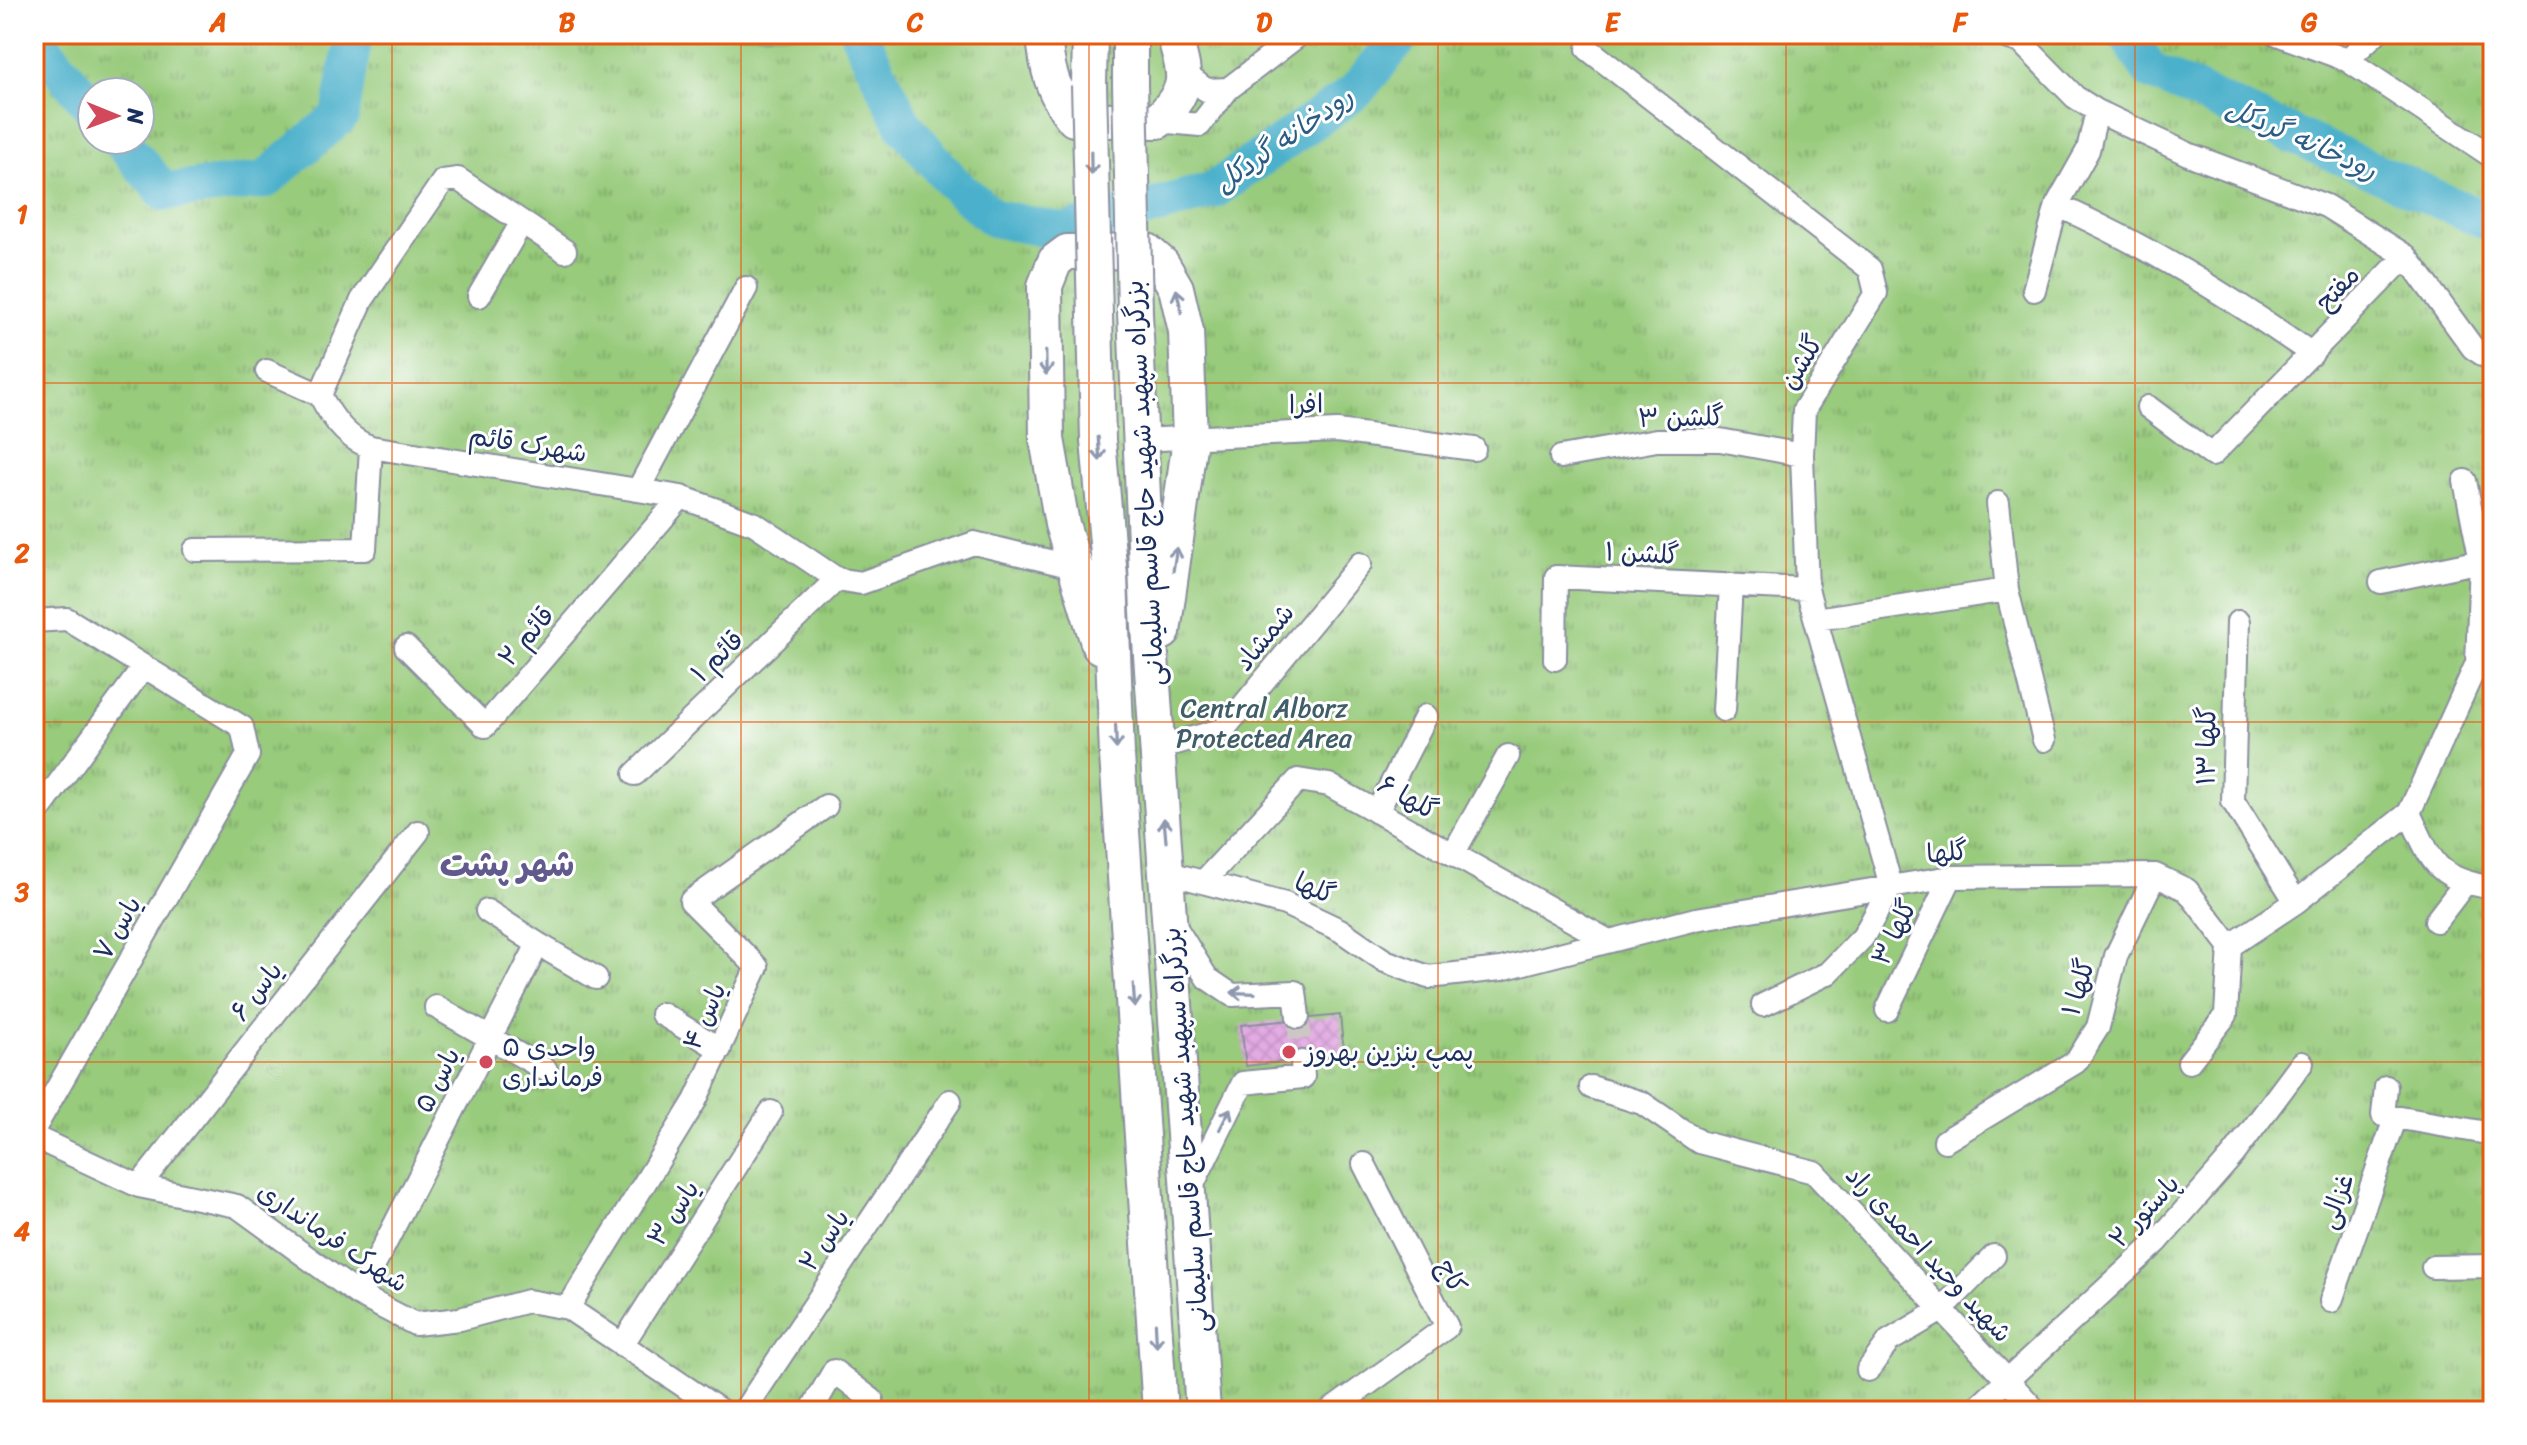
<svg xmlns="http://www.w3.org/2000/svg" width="2527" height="1445" font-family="Sriracha,'Playpen Sans Arabic',sans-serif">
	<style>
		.park { fill: url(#park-tufts); stroke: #5a7d6c; stroke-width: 2; fill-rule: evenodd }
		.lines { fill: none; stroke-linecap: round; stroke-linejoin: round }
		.river { stroke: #4cb0cb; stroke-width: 38 }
		.building { fill: url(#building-cross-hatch) }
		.minor-tunnel { stroke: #ccc7c3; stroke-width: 22; stroke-dasharray: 22 11; stroke-linecap: butt }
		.minor-casing { stroke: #8a8e9d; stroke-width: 26 }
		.highway-casing { stroke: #8a8e9d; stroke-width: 38 }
		.minor { stroke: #fff; stroke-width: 22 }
		.highway { stroke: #fff; stroke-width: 34 }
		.highway-bridge-casing { stroke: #8a8e9d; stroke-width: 38; stroke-linecap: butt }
		.highway-bridge { stroke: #fff; stroke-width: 34 }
		.oneway { stroke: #8d97ae }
		.grid { fill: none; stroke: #e8590c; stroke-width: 2; stroke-opacity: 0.55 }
		.poi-dot { fill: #d1495b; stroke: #fff; stroke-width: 3 }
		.labels { text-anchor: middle; stroke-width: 6; stroke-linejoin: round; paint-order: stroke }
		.street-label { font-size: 26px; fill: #1b2f5e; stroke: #fff }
		.park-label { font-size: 26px; fill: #405e67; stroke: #fff }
		.poi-label { font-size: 26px; fill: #1b2f5e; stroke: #fff; text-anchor: start }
		.water-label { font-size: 28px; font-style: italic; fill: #2c5c84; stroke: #fff }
		.district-label { font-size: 34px; font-weight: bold; fill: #615a8d; stroke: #fff }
		.neatline { fill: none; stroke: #e8590c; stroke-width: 3 }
		.grid-label { font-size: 26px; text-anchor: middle; font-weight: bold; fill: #e8590c }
	</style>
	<defs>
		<pattern id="park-tufts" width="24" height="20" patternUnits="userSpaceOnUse" patternTransform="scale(2)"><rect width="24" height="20" fill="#98cb7b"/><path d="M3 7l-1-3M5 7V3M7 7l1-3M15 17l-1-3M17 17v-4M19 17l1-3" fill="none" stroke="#7ba568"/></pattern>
		<pattern id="building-cross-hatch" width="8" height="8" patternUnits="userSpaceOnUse" patternTransform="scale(2)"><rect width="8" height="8" fill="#e3abe3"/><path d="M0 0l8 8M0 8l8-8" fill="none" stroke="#c293c5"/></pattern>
	</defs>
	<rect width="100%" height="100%" fill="#fff"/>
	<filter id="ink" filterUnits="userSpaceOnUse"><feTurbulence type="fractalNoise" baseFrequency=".0125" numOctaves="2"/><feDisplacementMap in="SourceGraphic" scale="16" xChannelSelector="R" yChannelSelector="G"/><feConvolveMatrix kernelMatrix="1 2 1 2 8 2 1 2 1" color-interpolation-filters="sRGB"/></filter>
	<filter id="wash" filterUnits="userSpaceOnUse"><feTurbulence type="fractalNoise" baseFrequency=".006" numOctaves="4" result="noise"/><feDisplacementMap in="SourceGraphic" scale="32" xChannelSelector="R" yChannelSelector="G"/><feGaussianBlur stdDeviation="1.8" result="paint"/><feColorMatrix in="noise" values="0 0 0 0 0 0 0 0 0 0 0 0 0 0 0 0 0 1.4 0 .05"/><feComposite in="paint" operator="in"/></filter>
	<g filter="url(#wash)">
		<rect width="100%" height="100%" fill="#f8eddc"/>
		<path class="park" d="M34 34H2493V1411H34ZM92 92H140V140H92Z"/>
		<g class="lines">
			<path class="river" d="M859 34 904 125 953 183 993 218 1064 232 1214 190 1355 92 1403 34
				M2127 34 2150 71 2493 224
				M34 37 92 107
				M120 140 164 192 265 180 340 116 354 34"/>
		</g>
		<g id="blocks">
			<path class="building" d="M1340 1015 1344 1055 1246 1066 1241 1025Z"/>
		</g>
	</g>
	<g filter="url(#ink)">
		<use href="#blocks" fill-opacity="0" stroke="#8a8e9d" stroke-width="2"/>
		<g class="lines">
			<path class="minor-tunnel" d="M1298 1017 1302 1062"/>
			<defs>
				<path id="minor" d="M1997 34 2021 42 2075 97 2097 111 2088 150 2057 205
					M2277 34 2347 60 2493 157
					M1588 49 1870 269 1876 293 1804 410 1802 455 1807 589 1891 886 1863 937 1828 973 1763 1005
					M2347 60 2375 34
					M1184 73 1206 90 1228 89
					M2097 111 2188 154 2326 206 2406 256
					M1158 121 1200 125 1228 89 1300 34
					M565 251 458 179 443 181 362 300 320 395C331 417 348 440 371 447L681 497 755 524 837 579 861 583 974 543 1082 569
					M2034 290 2057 205C2153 249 2226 294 2312 354
					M479 296 522 222
					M267 371 320 395
					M2148 407 2212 455 2406 256 2473 348 2493 361
					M1138 440 1337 431 1474 449
					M1561 457 1657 440H1720L1802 455
					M638 490 746 288
					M1998 503 2007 590 2044 740
					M195 550 365 549 371 447
					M2381 582 2481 561 2465 481
					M1816 619 2007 590
					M34 621 67 619 242 727 248 755 34 1129
					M2238 622 2233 801 2296 902
					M406 647 485 726 681 497
					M1555 659 1556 577 1807 589
					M1724 710 1731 585
					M1158 748 1224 729 1360 564
					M635 774 837 579
					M1377 812 1426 716
					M2409 813C2433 863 2434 878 2493 888
					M34 817 143 668
					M1453 854 1508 756
					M1169 873 1285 904 1340 930 1385 961 1428 977 1501 969 1696 919 1951 877 2155 875 2187 890 2230 946
					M1205 880 1298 780 1329 785 1607 940
					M2436 921 2465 883
					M1173 923 1207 978 1232 995 1295 992 1298 1017
					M538 944 596 978
					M2230 946 2296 902 2409 813 2477 663 2481 561 2493 557
					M436 1007 546 1070
					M1887 1010 1951 877
					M662 1014 720 1049
					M2189 1062 2226 1015 2230 946
					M1591 1087 1642 1103 1699 1142 1814 1172 2036 1411
					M2386 1087 2383 1115 2493 1134
					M34 1137 139 1186 237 1206 359 1295 415 1324 460 1319 528 1301 568 1308 721 1411
					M1945 1141 2076 1062 2098 1027 2116 956 2155 875
					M139 1186 418 832
					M1191 1188 1243 1083 1303 1077 1302 1062
					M2433 1267 2493 1266
					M359 1295 538 944 487 911
					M2331 1301 2395 1119
					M568 1308 695 1101 757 967 691 901 826 806
					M622 1345 771 1112
					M1868 1370 1889 1341 1940 1311 1994 1256
					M744 1411 950 1101
					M811 1411 834 1371 872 1400
					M1330 1411 1447 1327 1364 1164
					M1974 1411 2157 1242 2234 1154 2302 1063"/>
				<path id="highway" d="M1044 34C1046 66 1053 95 1074 119L1158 121C1191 86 1186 79 1174 34
					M1130 84V34
					M1089 85 1090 34
					M1135 313 1148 612 1203 1411
					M1095 315 1098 440 1110 577 1117 755 1160 1411
					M1099 646 1062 524 1047 439 1045 286 1055 261 1067 252 1147 251 1162 264 1176 288 1186 331 1190 439 1163 632"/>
			</defs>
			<use href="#minor" class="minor-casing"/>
			<use href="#highway" class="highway-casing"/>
			<use href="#minor" class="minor"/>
			<use href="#highway" class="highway"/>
			<defs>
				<path id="highway-bridge" d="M1130 84 1135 313
					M1089 85 1095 315"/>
			</defs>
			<use href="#highway-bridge" class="highway-bridge-casing"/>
			<use href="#highway-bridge" class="highway-bridge"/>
		</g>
		<defs><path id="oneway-shaft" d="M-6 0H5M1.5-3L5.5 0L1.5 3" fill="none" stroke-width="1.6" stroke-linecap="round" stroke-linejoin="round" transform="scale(2)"/></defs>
		<g class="oneway">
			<use href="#oneway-shaft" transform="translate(1091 163) rotate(89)"/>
			<use href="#oneway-shaft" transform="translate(1179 301) rotate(-103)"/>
			<use href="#oneway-shaft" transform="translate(1046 363) rotate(89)"/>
			<use href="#oneway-shaft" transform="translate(1099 449) rotate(86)"/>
			<use href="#oneway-shaft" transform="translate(1175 559) rotate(-81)"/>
			<use href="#oneway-shaft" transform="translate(1116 737) rotate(88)"/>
			<use href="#oneway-shaft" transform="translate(1165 830) rotate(-95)"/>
			<use href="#oneway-shaft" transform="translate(1243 993) rotate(-178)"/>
			<use href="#oneway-shaft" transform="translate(1134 996) rotate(86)"/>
			<use href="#oneway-shaft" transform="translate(1225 1119) rotate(-63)"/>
			<use href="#oneway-shaft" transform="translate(1156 1335) rotate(87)"/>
		</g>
	</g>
	<path class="grid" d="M392 34V1411M741 34V1411M1089 34V1411M1438 34V1411M1786 34V1411M2135 34V1411M34 383H2493M34 722H2493M34 1062H2493"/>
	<g class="poi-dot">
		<circle cx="1289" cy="1052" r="8"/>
		<circle cx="486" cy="1062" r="8"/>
	</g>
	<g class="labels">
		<g class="street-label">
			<text transform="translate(2337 288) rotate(-46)" y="9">مفتح</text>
			<text transform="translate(1801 362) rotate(-59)" y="9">گلشن</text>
			<text transform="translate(1306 404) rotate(-2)" y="9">افرا</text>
			<text transform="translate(1681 417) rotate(-1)" y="9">گلشن ۳</text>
			<text transform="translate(528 444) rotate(9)" y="9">شهرک قائم</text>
			<text transform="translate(1144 483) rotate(-93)" y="9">بزرگراه سپهبد شهید حاج قاسم سلیمانی</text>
			<text transform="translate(1642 553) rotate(3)" y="9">گلشن ۱</text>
			<text transform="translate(526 636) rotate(-49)" y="9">قائم ۲</text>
			<text transform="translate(1264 637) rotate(-51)" y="9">شمشاد</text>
			<text transform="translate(717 656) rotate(-44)" y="9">قائم ۱</text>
			<text transform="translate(2206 746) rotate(-89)" y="9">گلها ۱۳</text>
			<text transform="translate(1408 797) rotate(29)" y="9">گلها ۶</text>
			<text transform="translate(1947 852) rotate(-5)" y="9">گلها</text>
			<text transform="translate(1315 888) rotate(24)" y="9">گلها</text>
			<text transform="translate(117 928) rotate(-60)" y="9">یاس ۷</text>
			<text transform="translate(1894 932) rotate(-64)" y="9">گلها ۳</text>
			<text transform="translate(2078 987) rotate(-73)" y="9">گلها ۱</text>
			<text transform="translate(256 991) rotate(-52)" y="9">یاس ۶</text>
			<text transform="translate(704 1016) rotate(-66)" y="9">یاس ۴</text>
			<text transform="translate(437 1080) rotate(-63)" y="9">یاس ۵</text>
			<text transform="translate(1185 1130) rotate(-94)" y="9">بزرگراه سپهبد شهید حاج قاسم سلیمانی</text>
			<text transform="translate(2336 1201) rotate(-70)" y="9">غزالی</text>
			<text transform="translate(2144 1211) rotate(-47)" y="9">پاستور ۲</text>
			<text transform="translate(673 1213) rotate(-57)" y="9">یاس ۳</text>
			<text transform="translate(333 1237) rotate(34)" y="9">شهرک فرمانداری</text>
			<text transform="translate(824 1240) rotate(-56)" y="9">یاس ۲</text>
			<text transform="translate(1929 1254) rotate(47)" y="9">شهید وحید احمدی راد</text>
			<text transform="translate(1452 1276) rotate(63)" y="9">کاج</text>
		</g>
		<g class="park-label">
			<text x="1264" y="717">Central Alborz<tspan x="1264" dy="30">Protected Area</tspan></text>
		</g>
		<g class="poi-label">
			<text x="502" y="1056">۵ واحدی<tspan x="502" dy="30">فرمانداری</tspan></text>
			<text x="1305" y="1061">پمپ بنزین بهروز</text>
		</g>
		<g class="water-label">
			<text transform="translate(2302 138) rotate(24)" y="10">رودخانه گردکل</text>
			<text transform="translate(1283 139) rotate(-35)" y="10">رودخانه گردکل</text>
		</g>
		<g class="district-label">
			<text x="507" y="876">شهر پشت</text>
		</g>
	</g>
	<rect width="2527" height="1445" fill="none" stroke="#fff" stroke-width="88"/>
	<g transform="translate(116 116) rotate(91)"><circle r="38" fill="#ffffff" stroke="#a4acbf" stroke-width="2"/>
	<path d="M0-6L14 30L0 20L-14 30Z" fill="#d1495b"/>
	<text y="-12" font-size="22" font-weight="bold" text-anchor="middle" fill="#1b2f5e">N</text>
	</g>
	<rect x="44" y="44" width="2439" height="1357" class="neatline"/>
	<g class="grid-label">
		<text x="218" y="31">A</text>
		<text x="567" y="31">B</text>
		<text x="915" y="31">C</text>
		<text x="1264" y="31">D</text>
		<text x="1612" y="31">E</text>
		<text x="1960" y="31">F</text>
		<text x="2309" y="31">G</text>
		<text x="22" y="223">1</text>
		<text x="22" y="562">2</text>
		<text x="22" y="901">3</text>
		<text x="22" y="1240">4</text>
	</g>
</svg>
